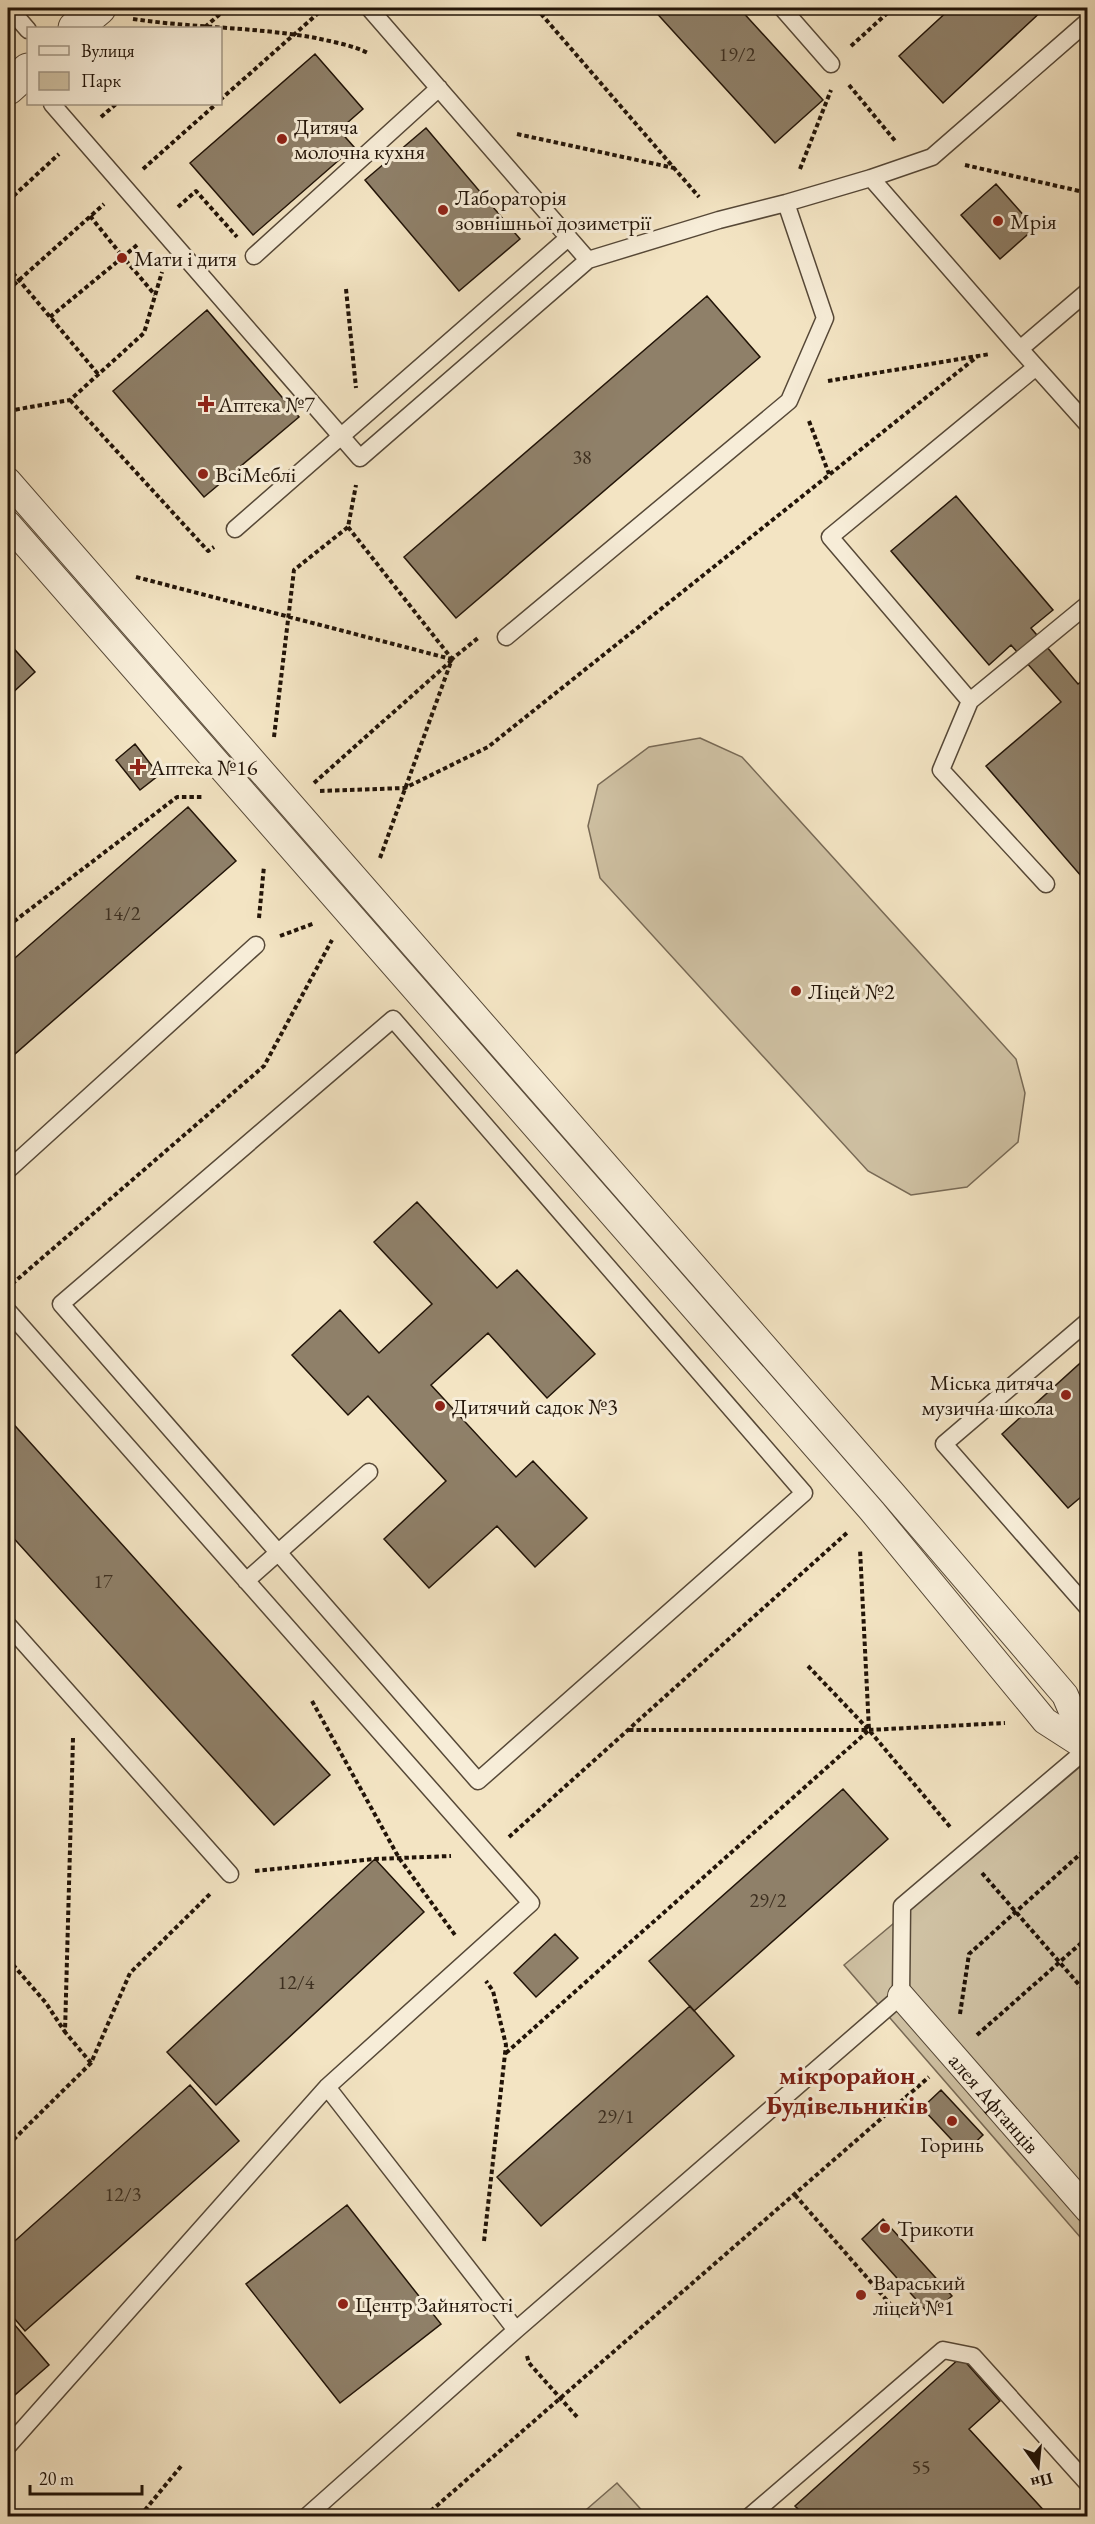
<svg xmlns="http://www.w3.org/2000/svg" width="1095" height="2524" font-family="'EB Garamond',serif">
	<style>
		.green { fill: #cfc1a3; stroke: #786a56; stroke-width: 1.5 }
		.building { fill: #8f8069; stroke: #221408; stroke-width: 1.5 }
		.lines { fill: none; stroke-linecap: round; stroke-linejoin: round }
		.service-casing { stroke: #564837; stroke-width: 19 }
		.pedestrian-casing { stroke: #564837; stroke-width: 28 }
		.tertiary-casing { stroke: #564837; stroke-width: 35 }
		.path { stroke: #221408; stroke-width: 4; stroke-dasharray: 4.5 3; stroke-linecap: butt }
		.service { stroke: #f7edd8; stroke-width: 16 }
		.pedestrian { stroke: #f7edd8; stroke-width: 26 }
		.tertiary { stroke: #f7edd8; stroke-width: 33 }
		.poi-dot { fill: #8f2418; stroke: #f7edd8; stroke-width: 2 }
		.labels { text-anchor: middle; stroke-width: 6; stroke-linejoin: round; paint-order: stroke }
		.number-label { font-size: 20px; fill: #3d2f20 }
		.poi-label { font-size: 22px; fill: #221408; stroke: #f7edd8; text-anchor: start }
		.street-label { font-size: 22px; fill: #221408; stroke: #f7edd8 }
		.quarter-label { font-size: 26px; font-weight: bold; fill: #7a1f14; stroke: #f7edd8 }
	</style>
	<rect width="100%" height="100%" fill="#f3e4c3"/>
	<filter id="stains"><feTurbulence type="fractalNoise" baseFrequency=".00333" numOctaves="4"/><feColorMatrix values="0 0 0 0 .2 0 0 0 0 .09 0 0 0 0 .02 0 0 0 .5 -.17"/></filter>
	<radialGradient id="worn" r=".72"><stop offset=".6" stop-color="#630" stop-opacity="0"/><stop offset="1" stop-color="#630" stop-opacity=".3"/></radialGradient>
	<path class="green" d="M700 738 742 757 1016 1059 1025 1093 1018 1142 967 1187 911 1195 868 1171 600 878 588 826 598 785 649 747Z
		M1087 1761V2245L844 1965Z
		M617 2483 647 2516H579Z"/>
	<path class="building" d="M652 8H739L823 100 775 143Z
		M951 8H1045L943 103 899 56Z
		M315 54 363 109 339 130 354 147 253 235 190 163Z
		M426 128 520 239 459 291 365 180Z
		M996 184 1035 228 1000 259 961 215Z
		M707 296 760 357 456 618 404 557Z
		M207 310 299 417 204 497 113 391Z
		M956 496 1053 610 1031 628 1078 684 1088 676V884L986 766 1061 702 1011 645 989 665 891 551Z
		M8 642 35 672 8 697Z
		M135 744 159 775 140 790 116 760Z
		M188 807 236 861 8 1060V964Z
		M417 1202 497 1288 517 1270 595 1354 547 1398 488 1333 431 1385 516 1477 533 1461 587 1518 535 1567 497 1526 429 1588 384 1539 446 1481 368 1396 348 1415 292 1355 340 1310 379 1353 432 1304 374 1242Z
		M1088 1356V1491L1068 1508 1002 1434Z
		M8 1418 330 1775 274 1825 8 1532Z
		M843 1789 888 1839 694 2011 649 1961Z
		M375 1859 424 1912 216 2105 167 2052Z
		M555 1934 578 1958 536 1997 514 1973Z
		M690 2006 734 2056 541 2226 497 2177Z
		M190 2085 239 2141 25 2331 8 2311V2247Z
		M941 2090 983 2135 964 2153 922 2108Z
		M347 2205 441 2324 340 2403 246 2284Z
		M883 2219 952 2296 930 2315 862 2239Z
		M8 2317 49 2365 8 2401Z
		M961 2357 1000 2401 969 2429 1049 2516H805L795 2506Z"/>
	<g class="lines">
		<defs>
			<path id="service" d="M9 8 28 30
				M369 8 588 260
				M782 8 831 64
				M52 104 360 458 588 260 719 220 786 203 871 178 932 157 1088 21
				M871 178 1020 349 1088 291
				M254 256 439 88
				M1020 349 1088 425
				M235 529 568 238
				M506 637 789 401 825 318 786 203
				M970 701 830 537 1036 367
				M1046 884 941 770 970 701 1088 604
				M393 1019 804 1493 478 1781 61 1304Z
				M8 1170 256 945
				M8 1311 531 1903 327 2087 8 2446
				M1088 1321 944 1444 1088 1608
				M246 1581 369 1472
				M8 1625 230 1874
				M327 2087 516 2330
				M307 2516 516 2330 901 1996 902 1906 1088 1748
				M750 2516 943 2350 973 2356 1088 2484"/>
			<g id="pedestrian">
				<path d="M8 481 893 1494 1065 1695 1088 1749"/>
				<path d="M8 524 872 1511 1045 1721 1087 1748"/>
				<path id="s1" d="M901 1996 1088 2210"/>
			</g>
			<path id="tertiary" d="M75 28 99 8
				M8 88 28 70"/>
		</defs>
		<use href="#service" class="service-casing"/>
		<use href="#pedestrian" class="pedestrian-casing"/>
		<use href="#tertiary" class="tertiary-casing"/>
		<path class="path" d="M536 8 699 197
			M133 19C194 28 255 27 316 38 333 42 352 45 368 53
			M205 27 227 8
			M851 46 893 8
			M849 85 896 142
			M220 100 324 8
			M101 117 116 104
			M517 134 674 168
			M965 165 1088 193
			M143 169 216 104
			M800 169 831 90
			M8 201 59 154
			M178 207 196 191 237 237
			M137 245 123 257 155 295
			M8 267 98 374
			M346 289 356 388
			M8 290 104 204
			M50 317 123 257 90 216
			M828 381 990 354
			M70 400 208 551 214 547
			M8 411 70 400 144 333 162 272
			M809 421 829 474
			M348 527 452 659
			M136 577 451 659
			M274 737 294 570 348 527 356 485
			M314 783 452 660
			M320 791 405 788 488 747 978 356
			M380 858 452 659 478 638
			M259 918 264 866
			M8 926 177 797H203
			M280 936 315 923
			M12 1284 264 1066 332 940
			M808 1666 869 1730 951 1828
			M312 1701 399 1858 455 1935
			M629 1730H869L1005 1723
			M73 1738 65 2032 91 2063
			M509 1837 849 1531
			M255 1871 375 1859 451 1856
			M982 1873 1088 1995
			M8 1959 46 2003 65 2032
			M960 2014 969 1954 1088 1847
			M977 2035 1088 1937
			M506 2053 869 1730 860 1549
			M8 2145 91 2063 130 1973 211 1893
			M795 2195 890 2304
			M484 2241 506 2045 493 1991 486 1981
			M527 2356 529 2363 578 2418
			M140 2516 182 2465
			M425 2516 929 2077"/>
		<use href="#service" class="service"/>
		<use href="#pedestrian" class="pedestrian"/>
		<use href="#tertiary" class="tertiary"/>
	</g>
	<g class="poi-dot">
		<circle cx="282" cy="139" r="6"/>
		<circle cx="443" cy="210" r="6"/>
		<circle cx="998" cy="221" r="6"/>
		<circle cx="122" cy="258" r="6"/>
		<path d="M203 395h6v6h6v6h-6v6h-6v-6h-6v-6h6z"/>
		<circle cx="203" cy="474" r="6"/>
		<path d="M135 758h6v6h6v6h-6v6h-6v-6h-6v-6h6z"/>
		<circle cx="796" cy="991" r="6"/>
		<circle cx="1066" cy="1395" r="6"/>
		<circle cx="440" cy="1406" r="6"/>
		<circle cx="952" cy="2121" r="6"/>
		<circle cx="885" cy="2228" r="6"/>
		<circle cx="861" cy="2295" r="6"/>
		<circle cx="343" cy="2304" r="6"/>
	</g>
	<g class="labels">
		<g class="number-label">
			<text x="737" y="61">19/2</text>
			<text x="582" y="464">38</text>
			<text x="122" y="920">14/2</text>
			<text x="103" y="1588">17</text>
			<text x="768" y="1907">29/2</text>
			<text x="296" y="1989">12/4</text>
			<text x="616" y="2123">29/1</text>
			<text x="123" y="2201">12/3</text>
			<text x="921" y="2474">55</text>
		</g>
		<g class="poi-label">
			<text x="294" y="134">Дитяча<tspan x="294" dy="25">молочна кухня</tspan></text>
			<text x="455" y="205">Лабораторія<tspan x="455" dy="25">зовнішньої дозиметрії</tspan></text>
			<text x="1010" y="229">Мрія</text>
			<text x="134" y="266">Мати і дитя</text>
			<text x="218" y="412">Аптека №7</text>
			<text x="215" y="482">ВсіМеблі</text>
			<text x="150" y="775">Аптека №16</text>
			<text x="808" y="999">Ліцей №2</text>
			<text x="1054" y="1390" text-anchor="end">Міська дитяча<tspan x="1054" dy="25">музична школа</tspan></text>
			<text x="452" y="1414">Дитячий садок №3</text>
			<text x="952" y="2152" text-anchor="middle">Горинь</text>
			<text x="897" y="2236">Трикоти</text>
			<text x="873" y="2290">Вараський<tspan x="873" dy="25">ліцей №1</tspan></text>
			<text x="355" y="2312">Центр Зайнятості</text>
		</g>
		<g class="street-label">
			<text dy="8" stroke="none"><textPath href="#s1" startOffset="142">алея Афганців</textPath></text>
		</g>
		<g class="quarter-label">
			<text x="847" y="2084">мікрорайон<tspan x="847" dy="30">Будівельників</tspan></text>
		</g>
	</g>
	<rect width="1095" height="2524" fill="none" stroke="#f3e4c3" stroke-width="30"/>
	<rect x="9" y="9" width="1077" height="2506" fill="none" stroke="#221408" stroke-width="3"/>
	<rect x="15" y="15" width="1065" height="2494" fill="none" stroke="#221408" stroke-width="1.5"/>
	<rect x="27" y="27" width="195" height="78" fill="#f7edd8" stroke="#a29685" stroke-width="1.5"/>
	<rect x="39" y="46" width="30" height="9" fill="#f7edd8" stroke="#a29685" stroke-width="1.5"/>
	<text x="81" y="57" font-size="18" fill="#221408">Вулиця</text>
	<rect x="39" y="72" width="30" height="18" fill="#cfc1a3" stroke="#a29685" stroke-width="1.5"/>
	<text x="81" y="87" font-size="18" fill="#221408">Парк</text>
	<g transform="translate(1038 2467) rotate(165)" stroke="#f7edd8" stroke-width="4.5" paint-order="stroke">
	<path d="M0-4.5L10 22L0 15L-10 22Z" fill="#221408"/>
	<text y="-9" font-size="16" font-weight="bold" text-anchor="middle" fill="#221408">Пн</text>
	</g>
	<path d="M30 2485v9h112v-9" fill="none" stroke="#221408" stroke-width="3"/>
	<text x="39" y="2485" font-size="18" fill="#221408" stroke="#f7edd8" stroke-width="4.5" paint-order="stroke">20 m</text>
	<rect width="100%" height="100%" filter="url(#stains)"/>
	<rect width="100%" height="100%" fill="url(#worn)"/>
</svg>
